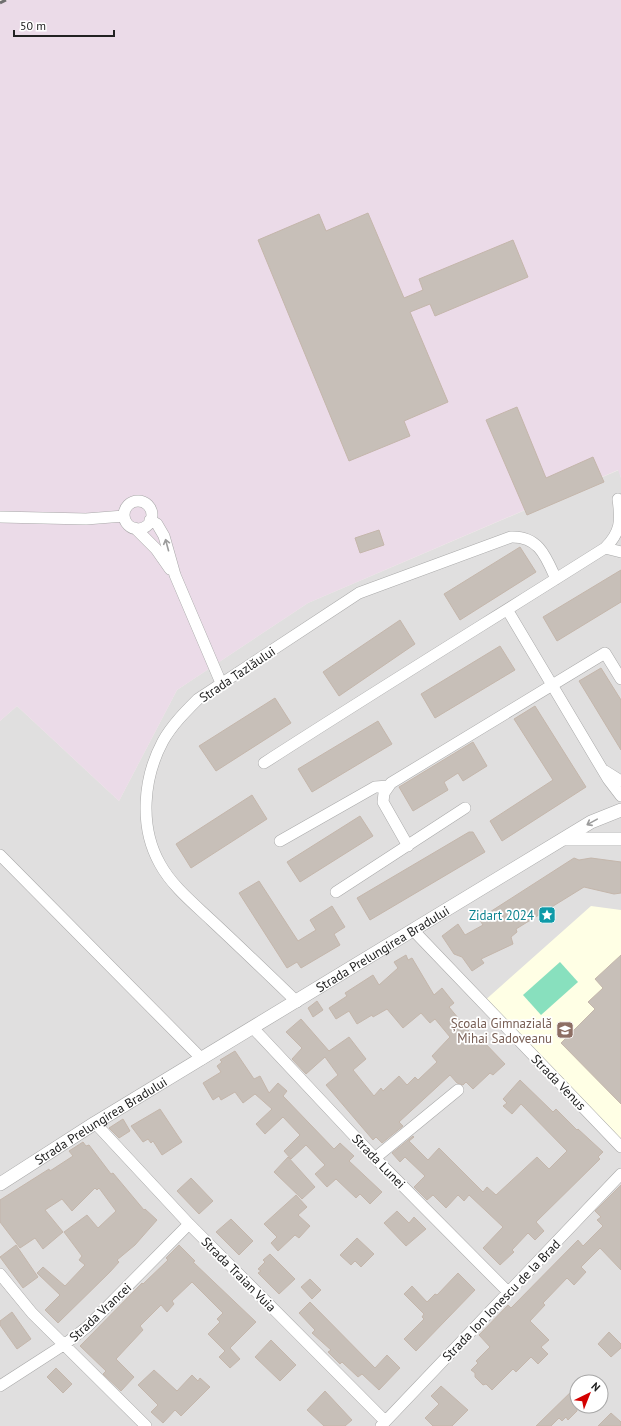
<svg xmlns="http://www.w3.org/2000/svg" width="621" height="1426" font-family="'PT Sans',sans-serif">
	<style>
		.residential { fill: #e0dfdf; fill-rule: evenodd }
		.industrial { fill: #ebdbe8 }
		.education { fill: #ffffe5 }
		.pitch { fill: #88e0be }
		.building { fill: #c7bfb8; stroke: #c4b6ab }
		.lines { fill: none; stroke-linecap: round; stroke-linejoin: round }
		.minor-casing { stroke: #a9a9a9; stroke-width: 12 }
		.tertiary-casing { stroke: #a9a9a9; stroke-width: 14 }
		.minor { stroke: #fff; stroke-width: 11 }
		.tertiary { stroke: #fff; stroke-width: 13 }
		.rail { stroke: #707070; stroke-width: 3; stroke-dasharray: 8 8; stroke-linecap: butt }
		.oneway { stroke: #9c9c9c }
		.labels { text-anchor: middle; stroke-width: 3.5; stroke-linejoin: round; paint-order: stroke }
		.street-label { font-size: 13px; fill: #222; stroke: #fff }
		.culture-label { font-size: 13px; fill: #0d838f; stroke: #fff; text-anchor: end }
		.education-label { font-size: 13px; fill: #785e54; stroke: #fff; text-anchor: end }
	</style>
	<rect width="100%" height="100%" fill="#f2efe9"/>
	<path class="residential" d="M619 470 621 478V1426H0V721L17 706 119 801 177 690 308 603ZM577 1382H601V1406H577Z"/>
	<path class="industrial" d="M8 0H621V478L618 470 308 603 177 690 119 801 17 706 0 721V3Z"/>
	<path class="education" d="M591 906 621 910V1147L482 1003Z"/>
	<path class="pitch" d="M560 962 578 982 541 1015 523 995Z"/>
	<path class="building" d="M368 213 404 298 423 290 419 279 513 240 528 277 435 316 430 304 410 312 448 402 404 421 410 436 349 461 258 240 319 214 326 231Z
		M517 407 546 478 593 457 604 482 527 515 486 420Z
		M379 530 384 545 360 553 355 538Z
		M520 547 536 572 460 620 444 594Z
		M621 570V602L557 641 543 617Z
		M400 620 415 644 339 696 323 672Z
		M500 646 515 670 435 718 421 694Z
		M601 668 621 700V750L579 681Z
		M275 698 291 723 216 771 199 746Z
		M535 706 586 787 502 841 490 821 553 780 514 719Z
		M378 721 392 744 312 792 298 769Z
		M473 742 487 766 463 781 458 773 444 782 448 790 413 811 399 787Z
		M252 795 267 819 191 868 176 844Z
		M360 816 373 836 300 882 287 862Z
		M469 832H473L485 852 370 920 357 898Z
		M574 858 579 860 591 858 621 862V893L614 894 584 887 516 929 517 932 511 937 513 944 481 959 484 963 472 971 462 957 454 954 442 936 458 924 465 935 483 925 479 919Z
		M259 881 298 941 316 930 310 920 332 906 345 927 334 934 340 945 301 968 297 962 287 968 239 893Z
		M406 955 408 960 412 958 434 995 442 988 454 1003 449 1007 478 1042 481 1039 505 1064 493 1075 490 1073 473 1089 466 1082 463 1085 457 1083 450 1075 399 1122 403 1126 382 1143 376 1137 373 1140 326 1085 338 1075 325 1057 306 1074 292 1059 302 1048 286 1032 301 1019 329 1051 349 1037 366 1059 353 1070 374 1096 381 1088 383 1091 399 1076 407 1085 415 1077 418 1080 437 1062 432 1056 450 1037 435 1019 430 1023 421 1013 403 1028 387 1009 373 1017 372 1015 357 1024 349 1011 336 1019 329 1008 347 996 345 993 373 975 379 985 398 968 394 962Z
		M621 955V1104L561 1043 595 1009 588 1002 603 988 595 979Z
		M317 1001 323 1010 313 1017 308 1008Z
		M235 1051 254 1079 260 1076 269 1093 278 1083 287 1091 283 1096 334 1149 340 1143 354 1156 349 1161 382 1192 370 1204 360 1194 356 1198 336 1179 327 1187 315 1174 325 1165 306 1145 291 1159 284 1151 300 1135 283 1117 265 1134 256 1124 272 1109 255 1094 243 1103 235 1092 221 1100 219 1096 213 1100 203 1083 221 1072 217 1066 222 1062 220 1060Z
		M520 1080 553 1112 556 1109 577 1130 578 1129 603 1152 598 1157 600 1159 536 1222 544 1231 535 1240 528 1233 512 1250 514 1252 500 1265 483 1248 503 1227 469 1195 464 1201 458 1195 446 1208 433 1195 427 1200 414 1187 425 1176 405 1157 400 1162 392 1153 413 1136 414 1137 409 1141 428 1160 439 1148 483 1192 487 1187 496 1195 537 1157 549 1169 567 1151 521 1104 512 1114 503 1106 507 1103 503 1099Z
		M160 1109 182 1142 162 1155 153 1141 151 1143 148 1139 143 1142 131 1126Z
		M123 1119 130 1131 119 1138 109 1128Z
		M83 1142 86 1146 89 1145 111 1174 113 1173 144 1210 145 1209 157 1220 135 1245 117 1260 119 1262 110 1272 58 1323 45 1310 60 1295 37 1273 43 1267 65 1286 85 1265 79 1260 82 1256 64 1232 87 1215 98 1228 116 1211 99 1188 97 1190 95 1188 72 1211 62 1199 45 1210 63 1232 43 1249 35 1238 20 1248 0 1222V1200L49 1169 50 1171 73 1156 69 1151Z
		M288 1157 315 1187 302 1199 274 1172Z
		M191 1178 213 1201 199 1214 177 1191Z
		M621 1185V1270L600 1248 581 1267 586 1272 574 1285 567 1278 543 1303 545 1305 530 1321 549 1340 541 1347 548 1354 538 1364 531 1357 516 1372 513 1369 492 1390 486 1384 483 1385 475 1377V1373L471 1370 478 1363 476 1361 490 1347 479 1335 508 1305 511 1308 578 1240 583 1246 603 1226 597 1220 601 1217 595 1211Z
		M296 1195 307 1207 298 1215 310 1226 299 1238 295 1235 278 1251 271 1243 277 1237 264 1224Z
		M397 1211 409 1223 414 1217 426 1229 406 1246 384 1223Z
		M231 1219 253 1241 239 1255 216 1232Z
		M357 1238 374 1254 361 1267 355 1261 351 1265 340 1255Z
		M16 1245 38 1277 23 1288 0 1257Z
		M179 1245 195 1261 193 1262 256 1322 230 1348 240 1359 230 1368 219 1357 225 1351 208 1334 220 1322 217 1319 223 1313 192 1282 172 1301 174 1304 167 1312 161 1305 140 1326 143 1330 116 1359 134 1377 121 1391 103 1374 106 1371 80 1346 142 1283 143 1284 168 1260 166 1258Z
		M270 1254 295 1279 279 1294 258 1273 261 1271 258 1269 265 1262 263 1260Z
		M458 1273 475 1290 416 1351 404 1339 424 1319 422 1317 424 1314 404 1294 412 1286 427 1302 435 1294 437 1295Z
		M310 1279 321 1290 312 1299 301 1287Z
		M310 1302 375 1368 387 1355 400 1368 379 1390 362 1374 358 1377 342 1362 340 1364 328 1352 331 1350 312 1333 315 1330 299 1313Z
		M12 1312 31 1339 17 1349 0 1325V1321Z
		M609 1332 621 1344V1348L611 1357 598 1344Z
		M271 1340 296 1365 280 1381 255 1357Z
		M56 1368 72 1384 63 1393 47 1377Z
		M154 1370 177 1391 192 1375 198 1381 200 1378 210 1387 181 1416 175 1410 163 1423 151 1412 158 1405 138 1385Z
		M441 1386 468 1410 452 1426H433L425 1418 439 1404 431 1396Z
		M577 1386V1411L568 1420 566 1417 562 1421 559 1418 551 1426H536Z
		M325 1391 352 1420 345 1426H324L307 1410Z
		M611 1413 621 1422V1426H598Z"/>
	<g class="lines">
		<defs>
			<path id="minor" d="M124 515a14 14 0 1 1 28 0a14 14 0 1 1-28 0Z
				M0 517 86 519 124 516
				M150 520 157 524 164 536 175 575 221 683
				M135 528 156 549 170 569
				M605 548 621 552
				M508 611 608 779 621 796
				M264 763C377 690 491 620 605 548 621 532 621 521 618 499
				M605 771 621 781
				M280 841 375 787 389 786
				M408 846 383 802 384 793 391 783 605 653 621 679
				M0 855 202 1059
				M336 892 465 808
				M413 930 621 1147
				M297 1002C268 974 240 947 211 920 193 903 172 886 160 864 139 827 143 778 163 741 172 725 185 712 198 699L359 593 511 537C539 536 546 557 556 579
				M253 1028 375 1158 508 1292
				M95 1123 189 1224 385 1421
				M375 1158 458 1090
				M0 1274 32 1313 146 1426
				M0 1386 65 1344 87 1327 189 1224
				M381 1426 621 1174"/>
			<g id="tertiary">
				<path d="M566 839H621"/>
				<path id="s1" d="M0 1184 95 1123 591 822 621 810"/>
			</g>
		</defs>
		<use href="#minor" class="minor-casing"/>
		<use href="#tertiary" class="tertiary-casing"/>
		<use href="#minor" class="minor"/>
		<use href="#tertiary" class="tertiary"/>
		<path class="rail" d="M0 3 6 0"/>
	</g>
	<defs><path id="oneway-shaft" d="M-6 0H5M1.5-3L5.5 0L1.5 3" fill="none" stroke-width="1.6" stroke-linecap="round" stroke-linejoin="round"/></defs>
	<g class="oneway">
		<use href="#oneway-shaft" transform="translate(167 545) rotate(-105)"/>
		<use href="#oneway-shaft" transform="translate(592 822) rotate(151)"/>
	</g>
	<defs>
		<symbol id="sight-square" viewBox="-11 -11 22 22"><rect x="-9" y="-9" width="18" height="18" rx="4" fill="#0f9aa8" stroke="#fff"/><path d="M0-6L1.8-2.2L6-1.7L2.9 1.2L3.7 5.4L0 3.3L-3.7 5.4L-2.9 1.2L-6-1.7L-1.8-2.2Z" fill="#fff"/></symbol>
		<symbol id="school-square" viewBox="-11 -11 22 22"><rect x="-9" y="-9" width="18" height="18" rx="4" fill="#8d6e63" stroke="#fff"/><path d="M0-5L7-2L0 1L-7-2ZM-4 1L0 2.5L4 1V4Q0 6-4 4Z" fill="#fff"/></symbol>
	</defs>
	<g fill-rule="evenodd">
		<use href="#sight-square" x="537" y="905" width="20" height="20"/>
		<use href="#school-square" x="555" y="1020" width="20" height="20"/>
	</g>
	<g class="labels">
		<g class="street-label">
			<text transform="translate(237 674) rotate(-34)" y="5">Strada Tazlăului</text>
			<text dy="5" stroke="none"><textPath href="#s1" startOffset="449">Strada Prelungirea Bradului</textPath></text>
			<text transform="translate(559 1082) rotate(46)" y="5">Strada Venus</text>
			<text dy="5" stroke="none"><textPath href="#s1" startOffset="119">Strada Prelungirea Bradului</textPath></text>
			<text transform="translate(379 1161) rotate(46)" y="5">Strada Lunei</text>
			<text transform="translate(239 1274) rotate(45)" y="5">Strada Traian Vuia</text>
			<text transform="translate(501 1300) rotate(-46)" y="5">Strada Ion Ionescu de la Brad</text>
			<text transform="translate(100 1312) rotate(-43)" y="5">Strada Vrancei</text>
		</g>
		<g class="culture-label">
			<text x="534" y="920">Zidart 2024</text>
		</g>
		<g class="education-label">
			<text x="552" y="1028">Școala Gimnazială<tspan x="552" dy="15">Mihai Sadoveanu</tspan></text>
		</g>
	</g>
	<g transform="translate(589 1394) rotate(43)"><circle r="19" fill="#ffffff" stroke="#a7a7a7"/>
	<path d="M0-3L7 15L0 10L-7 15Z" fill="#d40000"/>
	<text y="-6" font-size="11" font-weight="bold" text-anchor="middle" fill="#222222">N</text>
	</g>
	<path d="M14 30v6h100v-6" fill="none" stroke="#222222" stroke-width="2"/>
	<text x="20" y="30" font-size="12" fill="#222222" stroke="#ffffff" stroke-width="3" paint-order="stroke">50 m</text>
</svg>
